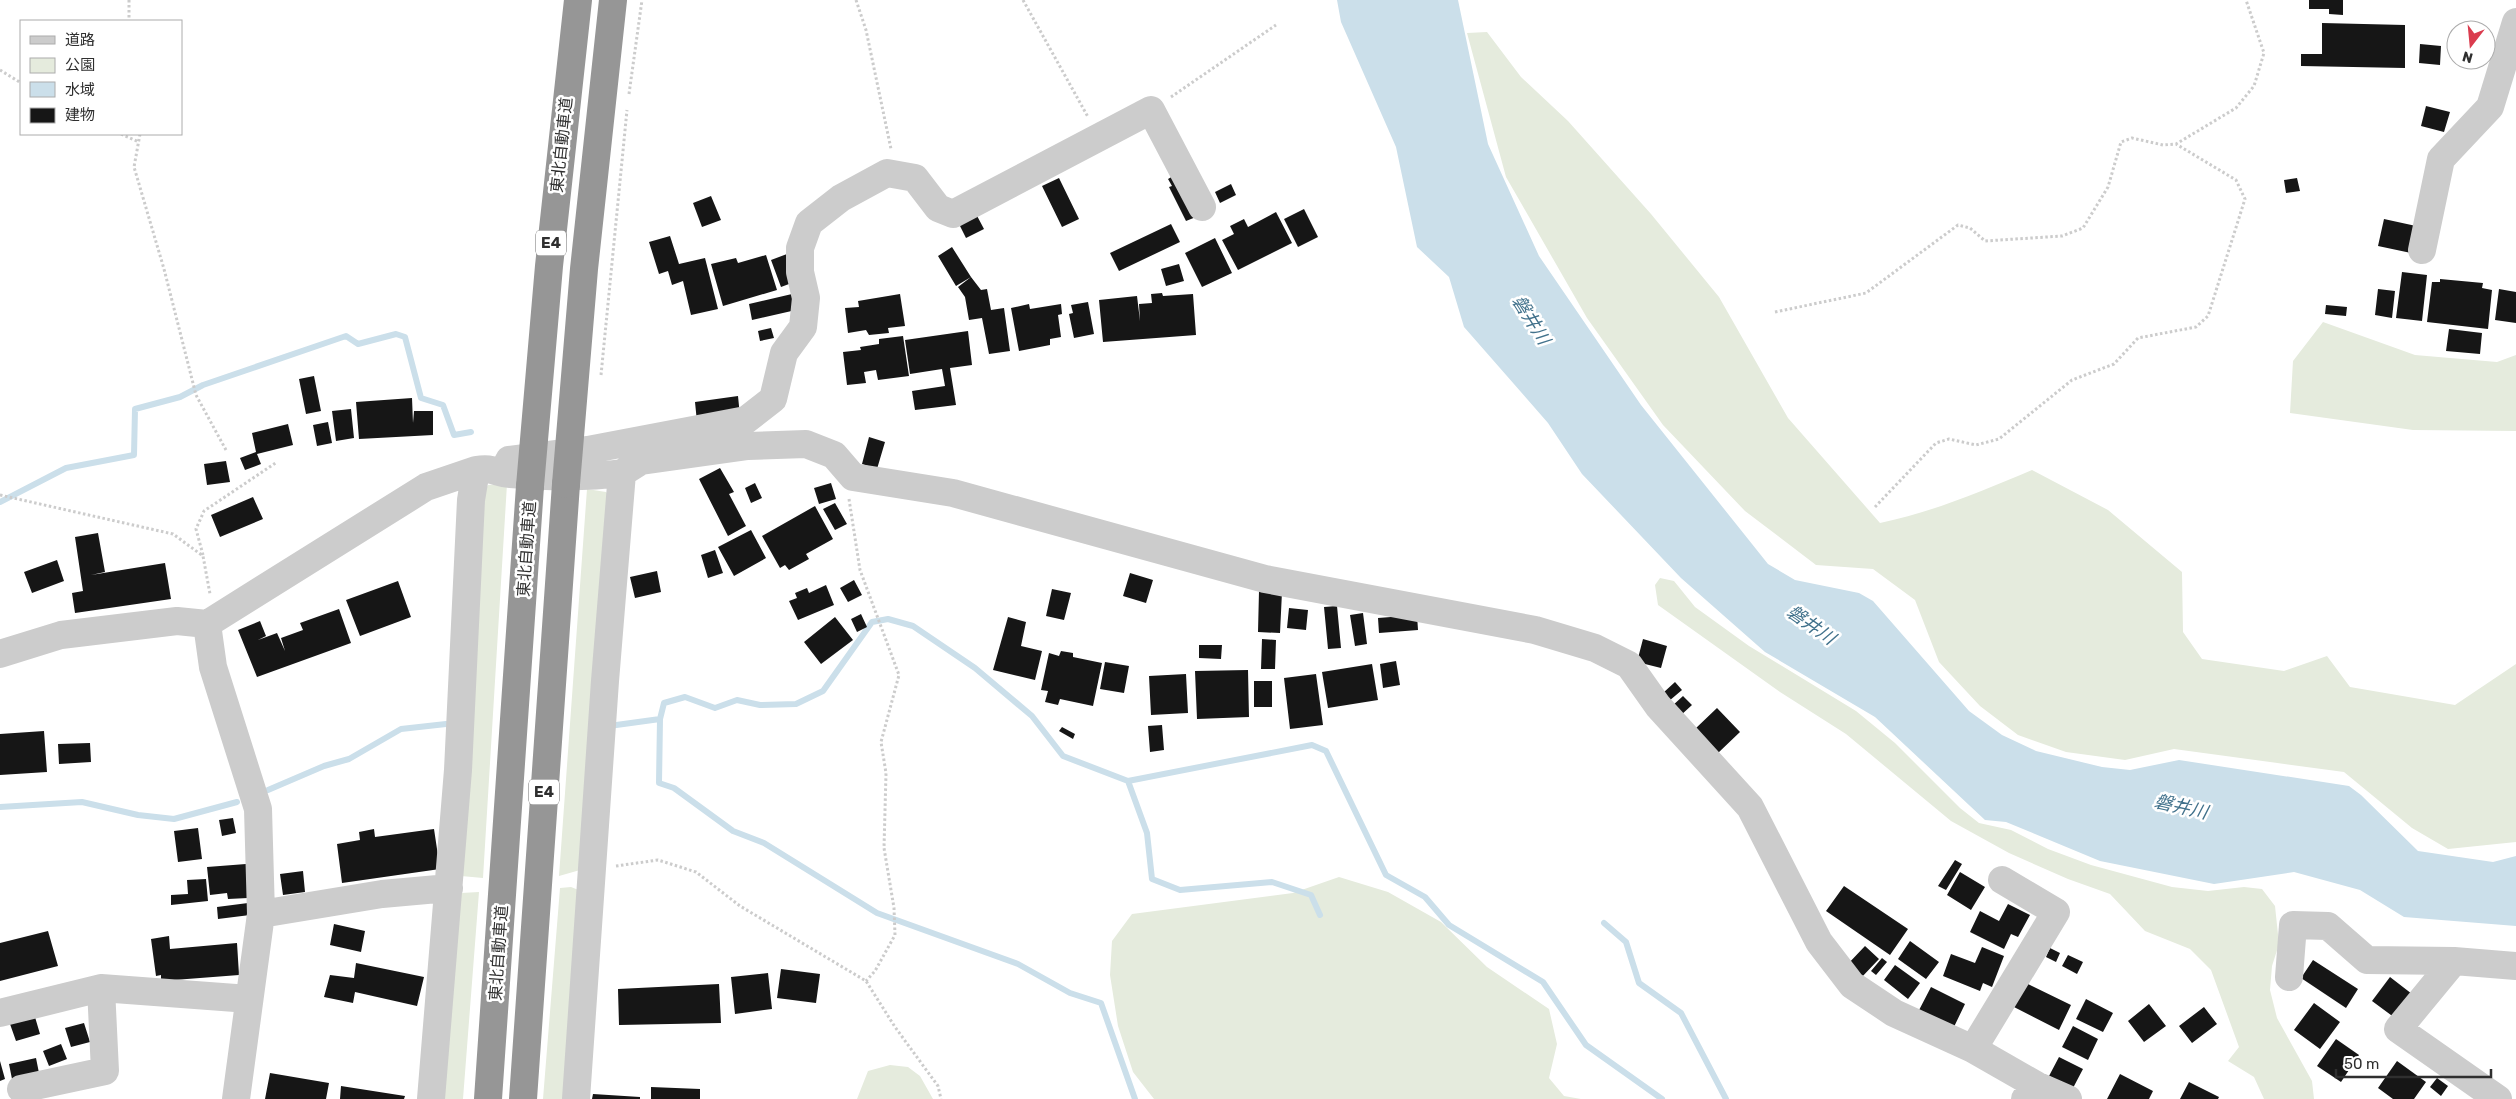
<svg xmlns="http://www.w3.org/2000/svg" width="2516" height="1099" font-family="Rubik,'Noto Sans JP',sans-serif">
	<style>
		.green { fill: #e5ebdd }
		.water { fill: #cbdfea }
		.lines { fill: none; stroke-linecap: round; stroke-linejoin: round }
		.stream { stroke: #cbdfea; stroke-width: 6 }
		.building { fill: #161616 }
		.path { stroke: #ccc; stroke-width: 3; stroke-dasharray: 2.5 2.5; stroke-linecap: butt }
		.minor { stroke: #ccc; stroke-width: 28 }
		.highway { stroke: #969696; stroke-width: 28 }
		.highway-bridge { stroke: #969696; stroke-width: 28 }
		.labels { text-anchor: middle; stroke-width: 5; stroke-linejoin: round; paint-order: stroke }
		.shield { fill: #fff; stroke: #6d6d6d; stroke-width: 1 }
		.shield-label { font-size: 15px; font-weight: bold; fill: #2f2f2f }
		.street-label { font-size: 16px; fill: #2f2f2f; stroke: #fff }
		.water-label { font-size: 18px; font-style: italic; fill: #42728c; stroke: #fff }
	</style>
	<rect width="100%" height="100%" fill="#fff"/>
	<path class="green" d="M1487 32 1521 77 1568 121 1651 214 1719 297 1788 418 1880 523C1933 512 1982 491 2032 470L2108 510 2182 572 2183 632 2202 659 2284 671 2327 656 2350 687 2455 705 2516 664V842L2448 849 2412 828 2344 772 2174 749 2125 760 2066 752 2018 735 1980 706 1939 662 1915 600 1873 569 1816 565 1745 511 1663 425 1587 318 1506 177 1467 33Z
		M2323 322 2415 355 2497 362 2516 355V431L2413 430 2290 413 2293 361Z
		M507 484 483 878 461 876 481 497 488 485Z
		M587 489 606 492 612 499 580 870 559 876Z
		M1660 578 1674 581 1695 607 1749 646 1856 711 1895 743 1960 808 1979 823 2011 830 2048 849 2091 865 2172 887 2208 891 2244 887 2262 889 2275 906 2279 944 2272 966 2270 990 2277 1018 2312 1081 2314 1099H2264L2254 1077 2228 1061 2239 1047 2211 970 2190 949 2145 931 2110 894 2068 879 2009 853 1951 821 1846 734 1780 692 1658 605 1655 585Z
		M1339 877 1388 892 1441 922 1487 967 1549 1009 1557 1044 1549 1078 1564 1096 1581 1099H1154L1133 1072 1118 1026 1110 975 1112 941 1132 914 1293 893Z
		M571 887 581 891 567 1099H543L560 888Z
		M479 892 463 1099H440L461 893Z
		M890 1065 908 1067 920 1076 933 1099H857L868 1071Z"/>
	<path class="water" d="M1337 0H1458L1488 144 1539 256 1641 405 1768 564 1795 580 1859 593 1873 601 1969 711 2002 735 2036 751 2102 767 2130 770 2179 760 2349 786 2361 795 2418 851 2493 862 2516 856V926L2404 917 2360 890 2294 872 2214 884 2100 861 2006 822 1985 820 1875 717 1765 652 1681 578 1582 474 1548 423 1464 327 1449 277 1417 247 1396 147 1341 22Z"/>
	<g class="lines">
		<path class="stream" d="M0 502 66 468 134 455 135 409 180 397 203 385 346 336 358 344 396 334 405 337 421 398 443 405 454 435 471 432
			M660 719 659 783 674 788 733 831 764 843 877 913 1018 964 1070 993 1101 1003 1135 1099
			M609 726 660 719 664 703 685 697 715 708 737 700 760 705 796 704 823 691 872 622 888 619 913 626 975 668 1032 716 1063 756 1128 781 1147 833 1152 879 1180 890 1272 882 1311 895 1320 915
			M1128 781 1312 745 1326 751 1386 875 1425 897 1449 925 1543 982 1586 1045 1662 1099
			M268 790 324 766 349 759 401 729 446 724
			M0 807 82 802 138 815 174 819 237 802
			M1604 923 1626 942 1639 983 1681 1013 1726 1099"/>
	</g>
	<path class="building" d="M2309 0H2343V15L2329 14V9H2309Z
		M2322 23 2405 25V68L2301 66V54H2322Z
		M2420 44 2441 46 2440 65 2419 63Z
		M2426 106 2450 112 2444 132 2421 126Z
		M1180 172 1196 217 1186 221 1169 187 1172 186 1168 179Z
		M1059 178 1079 219 1062 227 1042 186Z
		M2297 178 2300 191 2286 193 2284 180Z
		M1231 184 1236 195 1220 203 1215 192Z
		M711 196 721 220 702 227 693 203Z
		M1304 209 1318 237 1298 247 1284 219Z
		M975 212 984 229 966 238 958 222Z
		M1276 212 1292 243 1238 270 1222 240 1234 234 1230 226 1244 219 1248 227Z
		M2384 219 2416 226 2411 253 2378 246Z
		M1171 224 1180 242 1119 271 1110 253Z
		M670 236 679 264 705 258 718 309 691 315 683 281 672 285 668 271 659 274 649 242Z
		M1215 238 1232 273 1202 287 1185 253Z
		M952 247 971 277 956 286 938 256Z
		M787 254 797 281 781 287 771 260Z
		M766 255 777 290 723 306 711 264 736 258 738 263Z
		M1179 264 1184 281 1166 286 1161 269Z
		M2402 272 2427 275 2422 321 2396 318Z
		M971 277 981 290 987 289 991 310 1004 308 1010 351 989 354 982 318 969 320 965 297 958 287Z
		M2440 279 2483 283 2482 288 2492 290 2488 329 2427 322 2432 282H2440Z
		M2378 289 2395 291 2392 318 2375 315Z
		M2499 289 2516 292V323L2495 320Z
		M1162 293 1163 296 1193 294 1196 335 1103 342 1099 300 1137 296 1140 321 1139 304 1152 303 1151 294Z
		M792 294 796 310 752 320 749 304Z
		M900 294 905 326 888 328 889 333 869 335 866 330 848 333 845 308 859 307 858 301Z
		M1088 302 1094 334 1074 338 1069 314 1073 313 1071 305Z
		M1029 304 1030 309 1061 304 1062 314 1058 315 1061 337 1050 339V345L1019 351 1011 308Z
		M2326 305 2347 307 2346 316 2325 314Z
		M771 328 774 338 760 341 758 331Z
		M2449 329 2482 333 2480 354 2446 351Z
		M968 331 972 365 950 368 956 405 915 410 912 391 945 386 942 369 910 374 905 340Z
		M903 336 909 376 878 380 876 370 864 372 866 383 847 385 843 352 861 350 860 347 879 344V339Z
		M314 376 321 411 306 414 299 379Z
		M738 396 740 416 697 422 695 402Z
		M412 398 413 423 414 411H433V435L359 439 356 402Z
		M351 409 354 438 336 441 332 411Z
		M328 422 332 443 317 446 313 425Z
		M288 424 293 445 257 454 261 464 245 470 240 458 256 452 252 433Z
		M869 437 885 442 877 469 862 464Z
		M226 461 230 482 207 485 204 464Z
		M720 468 734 492 729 494 746 526 728 536 699 479Z
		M755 483 762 498 751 503 745 488Z
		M831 483 836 499 819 504 814 488Z
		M253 497 263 519 220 537 211 515Z
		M835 503 847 524 835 530 823 509Z
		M815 506 833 539 806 554 809 559 789 570 785 565 780 568 762 536Z
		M751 530 766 558 734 576 718 547Z
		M98 533 105 572 91 575 165 563 171 599 75 613 72 593 83 591 75 537Z
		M715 550 723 573 708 578 701 555Z
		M57 560 64 581 32 593 24 572Z
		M657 571 661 592 635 598 630 577Z
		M1130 573 1153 580 1146 603 1123 596Z
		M854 580 862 595 848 602 840 588Z
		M398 581 411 617 360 636 346 600Z
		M826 585 834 605 798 620 789 601 797 598 795 593 807 588 809 593Z
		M1052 589 1071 593 1064 620 1046 616Z
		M1259 591 1282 592 1280 633 1258 632Z
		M1337 606 1341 648 1328 649 1324 607Z
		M1289 608 1308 610 1306 630 1287 628Z
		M339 609 351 643 257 677 238 630 260 621 266 636 258 640 277 633 285 651 281 638 303 630 300 623Z
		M1363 613 1367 644 1355 646 1350 615Z
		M861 614 867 627 857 632 851 619Z
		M1417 615 1418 630 1379 633 1378 618Z
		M835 617 853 640 821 664 804 642Z
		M1008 617 1026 622 1021 646 1042 651 1035 680 993 670Z
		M1262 639 1276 640 1275 669H1261Z
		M1643 639 1667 646 1661 668 1637 662Z
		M1199 645H1222L1221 659 1199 658Z
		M1061 651 1073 653V657L1102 663 1093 706 1060 699 1058 705 1045 702 1048 691 1041 690 1049 653 1059 656Z
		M1396 661 1400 685 1383 688 1380 664Z
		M1105 662 1129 666 1124 693 1100 689Z
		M1372 664 1378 700 1328 708 1322 672Z
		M1248 670 1249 717 1197 719 1195 671Z
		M1186 674 1188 713 1151 715 1149 676Z
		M1316 674 1323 725 1290 729 1284 678Z
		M1254 681H1272V707H1254Z
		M1675 682 1682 690 1669 701 1663 693Z
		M1683 696 1692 705 1680 716 1671 707Z
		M1717 708 1740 732 1718 753 1695 729Z
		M1162 725 1164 750 1150 752 1148 726Z
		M1062 727 1075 734 1073 739 1059 731Z
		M44 731 47 772 0 775V734Z
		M90 743 91 762 59 764 58 744Z
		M233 818 236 833 222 836 219 820Z
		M198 828 202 859 178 862 174 831Z
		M374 829 375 837 434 829 440 869 342 883 337 844 360 840 359 832Z
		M1955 860 1962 864 1946 890 1938 886Z
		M246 864 248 898 228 899 227 893 210 895 207 867Z
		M303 871 305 892 283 895 280 874Z
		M1960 872 1985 887 1971 910 1947 895Z
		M206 879 208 901 171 905V895L188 894 187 880Z
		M1844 886 1908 929 1890 955 1826 911Z
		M248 903 250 915 218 919 217 907Z
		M2008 904 2030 915 2018 937 2011 934 2004 949 1970 932 1980 911 1999 921Z
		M334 924 365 931 361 952 330 945Z
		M48 931 58 966 0 981V943Z
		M169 936 170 949 237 943 239 975 161 981V975L156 976 151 939Z
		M1910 941 1939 962 1926 979 1898 959Z
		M1865 946 1879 959 1860 979 1846 966Z
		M1982 947 2004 956 1992 987 1983 983 1980 991 1943 976 1951 954 1975 963Z
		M2050 948 2060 953 2056 962 2046 957Z
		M2068 955 2083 962 2077 974 2062 966Z
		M1882 958 1887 962 1876 975 1871 971Z
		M2313 960 2358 989 2346 1008 2301 978Z
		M356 963 424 977 417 1006 355 992 353 1003 324 997 330 975 354 978Z
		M1895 965 1920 983 1908 999 1884 980Z
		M781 969 820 974 816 1003 777 998Z
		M768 973 772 1009 735 1014 731 977Z
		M2390 977 2412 994 2395 1018 2372 1001Z
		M2024 982 2071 1005 2059 1030 2012 1006Z
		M719 984 721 1023 619 1025 618 989Z
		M1931 987 1965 1004 1952 1031 1917 1014Z
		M2086 999 2113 1013 2103 1032 2076 1019Z
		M2314 1003 2340 1022 2320 1049 2294 1030Z
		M2149 1004 2166 1026 2144 1042 2128 1021Z
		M2204 1007 2217 1024 2192 1043 2179 1026Z
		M35 1017 40 1034 16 1041 10 1024Z
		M84 1023 90 1042 71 1047 65 1028Z
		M2073 1026 2098 1039 2088 1060 2062 1047Z
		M2336 1039 2359 1055 2341 1082 2317 1066Z
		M61 1044 67 1059 49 1066 43 1051Z
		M2059 1057 2083 1069 2073 1088 2049 1076Z
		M36 1058 39 1073 12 1079 9 1064Z
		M0 1061 5 1079 0 1081Z
		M2397 1061 2426 1082 2414 1099H2393L2378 1088Z
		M270 1073 329 1083 326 1099H265Z
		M2120 1074 2153 1091 2149 1099H2107Z
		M2437 1078 2448 1086 2441 1096 2430 1087Z
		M2189 1082 2219 1097 2218 1099H2180Z
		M341 1086 405 1096 404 1099H340Z
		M651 1087 700 1089V1099H651Z
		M593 1094 640 1097V1099H592Z"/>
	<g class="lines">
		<path class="path" d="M129 0V21
			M856 0 866 30 891 149
			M1023 0 1088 117
			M0 70 21 83
			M629 94 642 0
			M1171 97 1276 25
			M121 134 139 142
			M140 134 134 167 164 269 196 395 226 450
			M1775 312 1866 293 1958 225 1970 228 1985 241 2062 236 2083 228 2108 187 2121 142 2132 138 2163 145 2176 144 2236 108 2254 86 2264 53 2246 0
			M601 375 627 110
			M0 495 173 534 203 556 210 594
			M849 499 860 570 899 675 881 742 886 773 884 848 894 908 895 935 875 971 866 981
			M1875 507 1936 443 1949 439 1976 445 1999 439 2072 380 2114 364 2138 338 2196 327 2208 316 2245 199 2236 180 2176 144
			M203 555 196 529 204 511 277 462
			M616 866 658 860 696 872 740 906 866 981 895 1027 938 1086 941 1099"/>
		<path class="minor" d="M2422 250 2441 159 2490 107 2516 22
			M509 460 588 450 746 420 773 399 784 353 803 327 806 298 800 272V248L809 223 841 198 887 173 915 178 938 208 953 214 1151 110 1202 207
			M622 473 641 461 748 446 806 444 834 455 853 477 953 493 1265 579 1535 630 1595 648 1629 665 1658 706 1750 807 1819 942 1852 985 1894 1013 1973 1049 2036 1085 2025 1099
			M0 654 61 635 177 621 207 624
			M261 914 382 894 449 888
			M2454 961 2398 1029 2498 1099
			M2289 977 2293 925 2328 926 2367 960 2454 961 2516 966
			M0 1013 101 988 249 999
			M1973 1049 2056 912 2002 880
			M2036 1085 2068 1099
			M21 1089 105 1071 101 988
			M236 1099 261 914 258 809 213 667 207 624 426 487 476 470
			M431 1099 458 770 471 500 476 470C494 467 495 473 510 474 548 477 585 478 622 473L605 681 576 1099"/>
		<path class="highway" d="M488 1099 530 486
			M523 1099 566 484"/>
		<path class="highway-bridge" d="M566 484 584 269 613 0
			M530 486 549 266 578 0"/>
	</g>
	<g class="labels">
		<g class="shield">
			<rect x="536" y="230.5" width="30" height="25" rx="4"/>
			<rect x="529" y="779.5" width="30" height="25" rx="4"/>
		</g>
		<g class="shield-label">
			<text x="551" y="248">E4</text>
			<text x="544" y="797">E4</text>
		</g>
		<g class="street-label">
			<text transform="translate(561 145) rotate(-84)" y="6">東北自動車道</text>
			<text transform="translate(526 549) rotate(-86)" y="6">東北自動車道</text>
			<text transform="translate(498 953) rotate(-86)" y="6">東北自動車道</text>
		</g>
		<g class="water-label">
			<text transform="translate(1531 320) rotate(58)" y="6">磐井川</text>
			<text transform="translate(1811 625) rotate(35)" y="6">磐井川</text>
			<text transform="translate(2181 807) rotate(13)" y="6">磐井川</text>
		</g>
	</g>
	<rect x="20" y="20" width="162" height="115" fill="#ffffff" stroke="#acacac"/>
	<rect x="30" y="36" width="25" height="8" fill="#cccccc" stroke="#acacac"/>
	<text x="65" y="45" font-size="15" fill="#2f2f2f">道路</text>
	<rect x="30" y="58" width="25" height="15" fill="#e5ebdd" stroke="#acacac"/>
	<text x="65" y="70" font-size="15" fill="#2f2f2f">公園</text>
	<rect x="30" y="82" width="25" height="15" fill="#cbdfea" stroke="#acacac"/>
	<text x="65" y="95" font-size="15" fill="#2f2f2f">水域</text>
	<rect x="30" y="108" width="25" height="15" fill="#161616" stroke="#acacac"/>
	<text x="65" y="120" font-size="15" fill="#2f2f2f">建物</text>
	<g transform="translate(2471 45) rotate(196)"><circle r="24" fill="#ffffff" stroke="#acacac"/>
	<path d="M0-4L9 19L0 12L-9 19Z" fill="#da3c4e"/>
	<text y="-8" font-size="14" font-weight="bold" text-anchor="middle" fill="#2f2f2f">N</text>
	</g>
	<path d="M2336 1069v8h155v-8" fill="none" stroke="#2f2f2f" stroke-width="2.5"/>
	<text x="2344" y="1069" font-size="15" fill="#2f2f2f" stroke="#ffffff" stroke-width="4" paint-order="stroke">50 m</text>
</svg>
